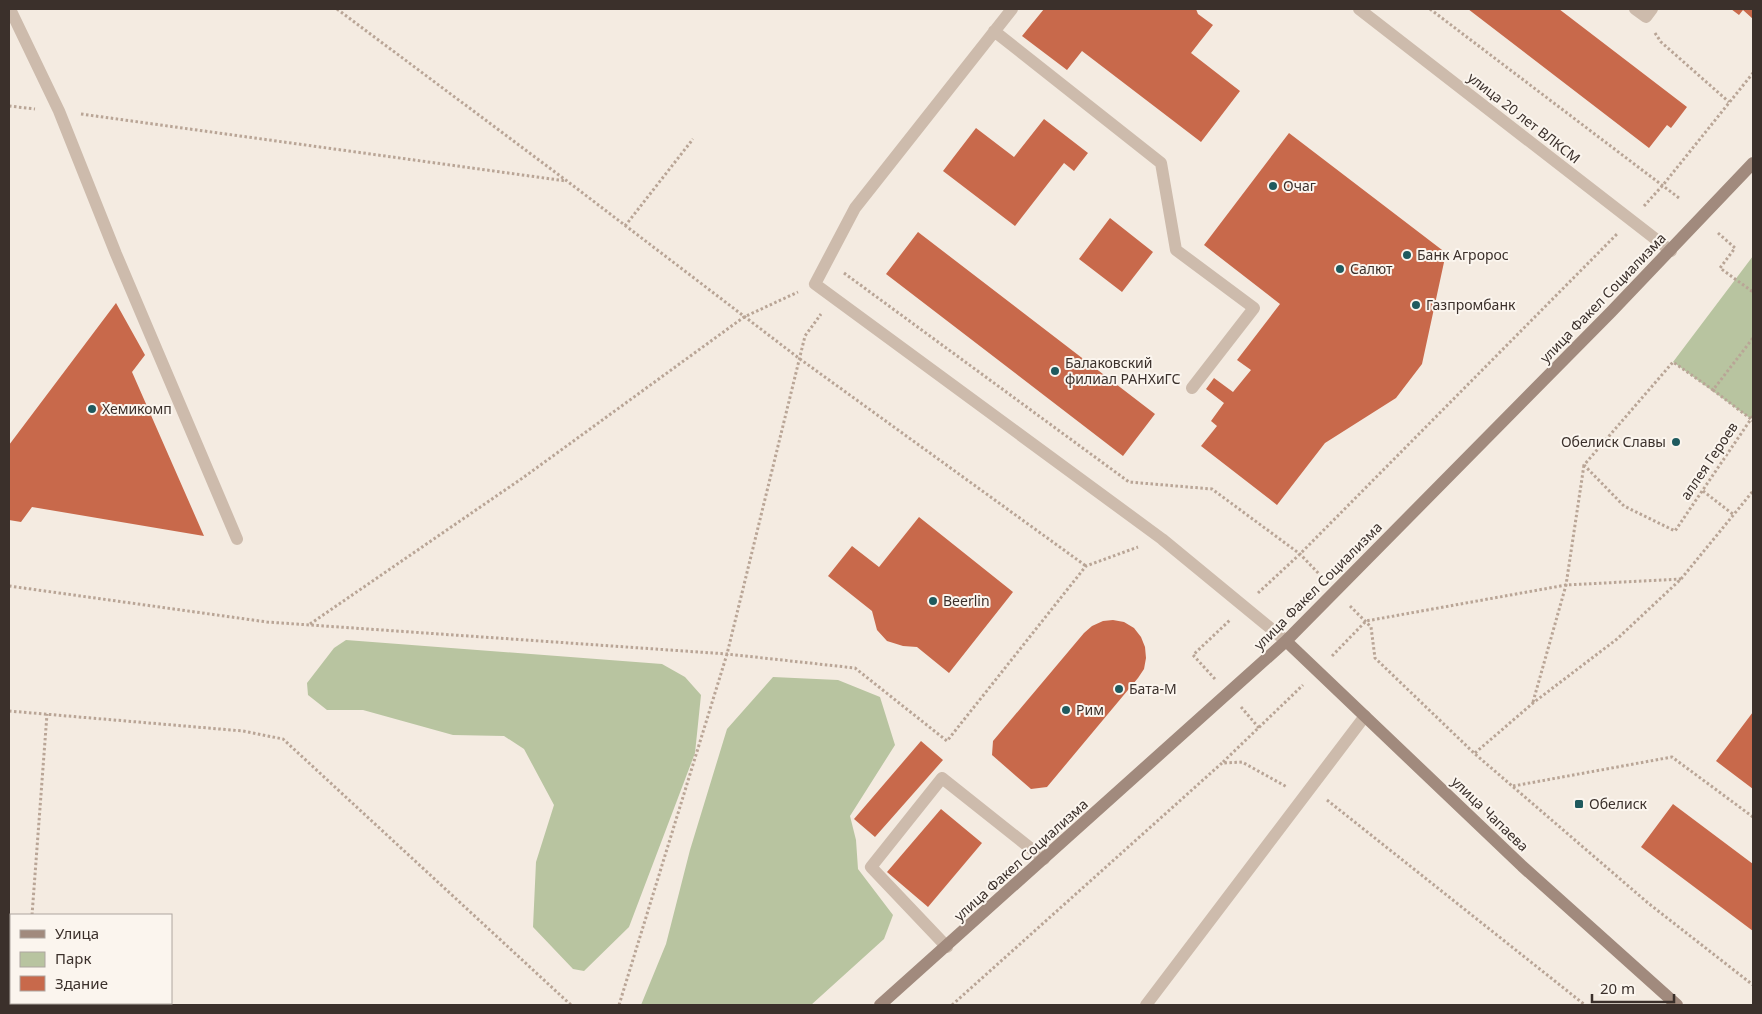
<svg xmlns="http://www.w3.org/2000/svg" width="1762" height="1014" font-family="'Noto Sans',sans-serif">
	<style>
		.green { fill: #b8c4a0 }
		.building { fill: #c8694b }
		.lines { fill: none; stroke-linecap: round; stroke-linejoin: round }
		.path { stroke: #b9a596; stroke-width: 3; stroke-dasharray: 2.5 2.5; stroke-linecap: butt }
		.service { stroke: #cdbbac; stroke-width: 12 }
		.tertiary { stroke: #cdbbac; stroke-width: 12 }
		.secondary { stroke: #a18a7d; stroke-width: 12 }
		.poi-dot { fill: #1f5a5e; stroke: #fbf5ee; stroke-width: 2 }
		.labels { text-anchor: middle; stroke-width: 4; stroke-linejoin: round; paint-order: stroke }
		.street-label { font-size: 14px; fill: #3b302b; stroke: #fbf5ee }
		.poi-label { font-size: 14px; fill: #3b302b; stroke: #fbf5ee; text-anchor: start }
	</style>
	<rect width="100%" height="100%" fill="#f4ebe1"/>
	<path class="green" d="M1753 256V416L1751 419 1673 362Z
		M346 640 662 664 685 677 701 695 695 753 629 927 584 971 573 969 533 927 536 862 554 805 524 749 504 736 453 735 363 710H327L308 695 307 683 334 648Z
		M773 677 838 680 880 697 895 745 850 816 856 840 858 869 893 915 884 939 811 1005H641L666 944 690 850 727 729Z"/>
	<path class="building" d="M1044 9H1196L1198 14 1213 25 1191 53 1240 91 1201 142 1082 51 1067 70 1022 36Z
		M1468 9H1559L1687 107 1671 128 1667 125 1649 148Z
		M1731 9H1753V19L1743 10 1739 15Z
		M1044 119 1088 153 1074 171 1064 163 1015 226 943 171 976 128 1014 157Z
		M1289 133 1446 253 1422 364 1396 398 1325 443 1277 505 1201 446 1217 426 1211 421 1224 403 1206 389 1214 378 1233 392 1251 370 1237 360 1280 304 1204 245Z
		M1110 218 1153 252 1122 292 1079 259Z
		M918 232 1155 414 1123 456 886 274Z
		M116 303 145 355 132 372 204 536 32 507 21 522 9 520V445Z
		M919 517 1013 592 949 673 917 647 903 646 887 641 877 630 872 611 828 576 852 546 879 567Z
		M1113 620 1124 622 1134 628 1141 637 1145 647 1146 658 1144 669 1138 678 1047 787 1031 789 992 755 993 741 1084 633 1092 626 1103 621Z
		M1753 712V789L1716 761Z
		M921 741 943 760 875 837 854 819Z
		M1673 804 1753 864V931L1641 847Z
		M941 809 982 843 928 907 887 872Z"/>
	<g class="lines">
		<path class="path" d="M337 9 567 181 800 359 1086 566
			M1430 9 1679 198
			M1655 33 1661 42 1729 102
			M9 106 35 109
			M81 114 566 181
			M1644 206 1663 185 1753 73
			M625 226 693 139
			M1718 233 1735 248 1720 268 1753 292
			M844 273 1129 482 1212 489 1300 554 1321 576
			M1713 390 1751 419 1675 531 1624 506 1584 465 1673 362 1713 390 1753 338
			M1753 416 1751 419 1753 421
			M1703 491 1734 515
			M9 586 267 622 727 654 855 668 947 741 1086 566 1138 547
			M1258 593 1300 554 1618 233
			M1350 606 1371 627 1375 658 1475 754 1648 903 1753 985
			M310 624 524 477 744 317 798 292
			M1332 656 1366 621 1566 585 1681 579
			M1215 679 1193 655 1230 620
			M1533 702 1566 585 1584 465
			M1241 707 1259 728
			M9 711 243 731 283 739 571 1005
			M1475 753 1533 703 1617 639 1681 579 1753 491
			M1223 762 1303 685
			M1513 786 1672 757 1753 817
			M1327 800 1585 1005
			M32 915 47 714
			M9 963 11 962
			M152 1003 156 1005
			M619 1005 727 654 805 336 821 314
			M952 1005 1222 763 1242 762 1287 787"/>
		<path class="service" d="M10 9 59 111 116 254 237 539
			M1012 9 855 208 815 284 1162 539 1286 641
			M1635 9 1646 17 1652 9
			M994 31 1161 163 1176 250 1254 308 1192 388
			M947 947 871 867 942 778 1044 859
			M1146 1005 1365 716"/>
		<path class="tertiary" d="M1359 9 1671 251"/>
		<path class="secondary" d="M1286 641 1522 866 1677 1005
			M880 1005 1286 641 1611 312 1753 163"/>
	</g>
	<g class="poi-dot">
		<circle cx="1273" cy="186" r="5"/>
		<circle cx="1407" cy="255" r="5"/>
		<circle cx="1340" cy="269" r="5"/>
		<circle cx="1416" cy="305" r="5"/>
		<circle cx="1055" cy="371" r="5"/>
		<circle cx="92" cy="409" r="5"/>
		<circle cx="1676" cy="442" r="5"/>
		<circle cx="933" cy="601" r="5"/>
		<circle cx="1119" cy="689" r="5"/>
		<circle cx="1066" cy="710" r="5"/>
		<rect x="1574" y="799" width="10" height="10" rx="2.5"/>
	</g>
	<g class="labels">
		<g class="street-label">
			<text transform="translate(1524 118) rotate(38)" y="5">улица 20 лет ВЛКСМ</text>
			<text transform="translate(1603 298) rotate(-46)" y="5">улица Факел Социализма</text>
			<text transform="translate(1709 461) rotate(-56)" y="5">аллея Героев</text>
			<text transform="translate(1318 586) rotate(-45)" y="5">улица Факел Социализма</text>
			<text transform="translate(1490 814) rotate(44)" y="5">улица Чапаева</text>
			<text transform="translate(1021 860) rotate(-42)" y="5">улица Факел Социализма</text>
		</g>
		<g class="poi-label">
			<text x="1283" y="191">Очаг</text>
			<text x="1417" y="260">Банк Агророс</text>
			<text x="1350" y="274">Салют</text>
			<text x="1426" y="310">Газпромбанк</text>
			<text x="1065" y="368">Балаковский<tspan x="1065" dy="16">филиал РАНХиГС</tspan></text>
			<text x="102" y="414">Хемикомп</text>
			<text x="1666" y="447" text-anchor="end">Обелиск Славы</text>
			<text x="943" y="606">Beerlin</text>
			<text x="1129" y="694">Бата-М</text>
			<text x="1076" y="715">Рим</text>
			<text x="1589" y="809">Обелиск</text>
		</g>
	</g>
	<rect width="1762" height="1014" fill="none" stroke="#3b302b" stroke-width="20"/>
	<rect x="10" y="914" width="162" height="90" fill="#fbf5ee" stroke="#aea6a0"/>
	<rect x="20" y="930" width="25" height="8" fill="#a18a7d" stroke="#aea6a0"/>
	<text x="55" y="939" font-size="15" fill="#3b302b">Улица</text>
	<rect x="20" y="952" width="25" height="15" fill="#b8c4a0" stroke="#aea6a0"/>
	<text x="55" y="964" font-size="15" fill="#3b302b">Парк</text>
	<rect x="20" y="976" width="25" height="15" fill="#c8694b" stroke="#aea6a0"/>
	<text x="55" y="989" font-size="15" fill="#3b302b">Здание</text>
	<path d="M1592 994v8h82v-8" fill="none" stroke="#3b302b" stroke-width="2.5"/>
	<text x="1600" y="994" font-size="15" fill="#3b302b" stroke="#fbf5ee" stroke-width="4" paint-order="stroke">20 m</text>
</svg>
